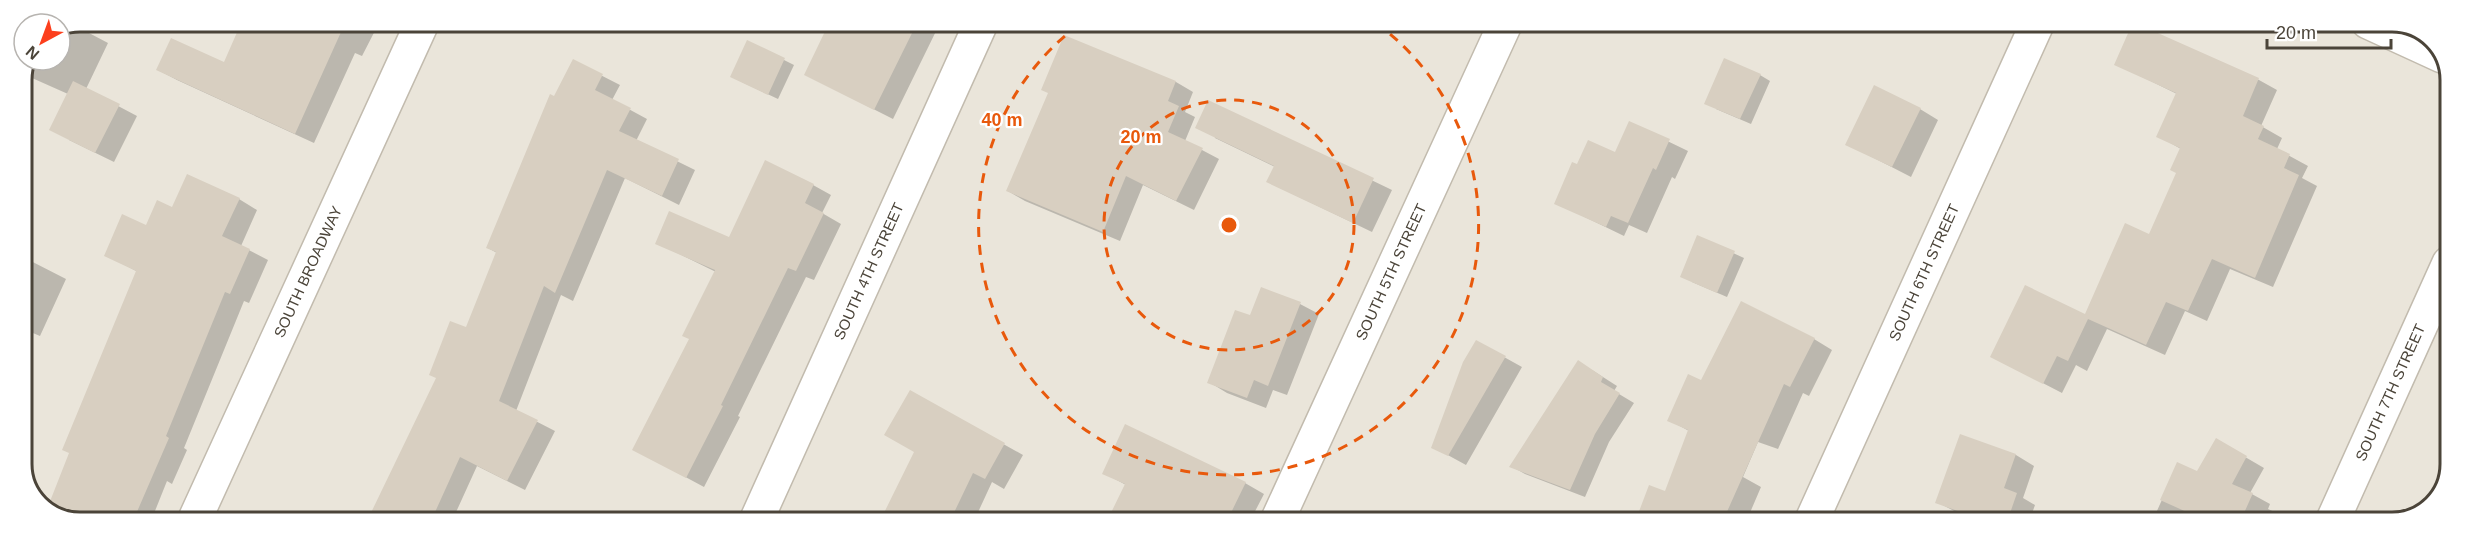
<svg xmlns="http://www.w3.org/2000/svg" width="2471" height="543" font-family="Arial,sans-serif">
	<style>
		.residential { fill: #eae5da }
		.shadow { fill: #0003 }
		.building { fill: #d8cfc1 }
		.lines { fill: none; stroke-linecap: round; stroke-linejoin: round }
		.minor-casing { stroke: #c2bbae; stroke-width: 36 }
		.minor { stroke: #fff; stroke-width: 33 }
		.ring { fill: none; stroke: #e8590c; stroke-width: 3; stroke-dasharray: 10 8 }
		.labels { text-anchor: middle; stroke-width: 4.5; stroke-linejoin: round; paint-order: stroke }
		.street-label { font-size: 15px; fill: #4b4439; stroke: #fff }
		.rim { fill: none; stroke: #4b4439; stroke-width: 3 }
		.centre { fill: #e8590c; stroke: #fff; stroke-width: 3 }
		.ring-label { font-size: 18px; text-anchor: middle; font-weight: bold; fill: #e8590c; stroke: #fff; stroke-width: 4.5; stroke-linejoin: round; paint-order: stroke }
	</style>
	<rect width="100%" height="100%" fill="#f6f3ec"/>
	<path class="residential" d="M80 21 2403 22 2435 41 2450 72 2449 475 2430 508 2392 522 68 521 36 502 21 471V79L29 60H60V29Z"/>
	<path class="shadow" d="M244 21H380L362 56 355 53 314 143 177 80 158 70 225 64Z
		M832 21H941L893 119 806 75Z
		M72 24 108 43 86 89 137 116 114 162 69 140 68 94 23 74 29 60H60V29Z
		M2134 24 2259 80 2277 90 2261 126 2282 138 2277 149 2308 166 2302 178 2317 186 2273 287 2230 269 2207 321 2185 311 2165 355 2107 329 2087 371 2076 365 2062 393 1992 357 2085 316 2150 236 2178 173 2181 149 2158 136 2177 94 2116 64Z
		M1065 37 1176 82 1193 92 1185 112 1195 117 1185 141 1219 159 1194 210 1143 185 1120 241 1025 201 1008 191 1049 93Z
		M748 42 794 65 778 99 742 82Z
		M573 61 620 85 612 100 647 119 636 141 695 170 679 205 625 178 573 301 561 295 516 411 555 431 525 490 477 466 452 521H368L437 378 467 329 497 253 488 248Z
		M1760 75 1770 81 1751 124 1716 109Z
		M1209 102 1392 190 1372 232 1268 182 1275 167 1215 138Z
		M1920 109 1938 120 1911 177 1847 144Z
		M1630 123 1688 151 1675 179 1672 177 1647 233 1629 225 1624 236 1556 203 1578 166 1616 154Z
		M813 185 831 195 822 213 841 224 814 280 806 277 738 416 740 417 704 487 652 459 716 272 657 243 729 239Z
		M239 199 257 210 241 246 268 260 249 303 244 301 184 448 187 450 172 484 167 481 151 521H68L138 272 106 255 173 209Z
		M1698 237 1744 258 1727 297 1692 282Z
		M21 256 66 279 40 336 21 328Z
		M1262 289 1300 304 1319 314 1287 395 1273 390 1266 408 1227 393 1209 382 1251 317Z
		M1814 339 1832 350 1809 396 1803 393 1778 449 1758 442 1743 477 1761 487 1749 515 1752 517 1750 522H1637L1666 493 1689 431 1669 420 1702 382Z
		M1477 342 1522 367 1466 465 1433 447Z
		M1592 370 1617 386 1614 391 1634 403 1609 442 1585 497 1525 474 1511 466Z
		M910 392 1023 455 1004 489 992 482 974 521H882L916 451Z
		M1961 436 2016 455 2034 466 2023 498 2035 505 2029 522H1982L1956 512 1937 502Z
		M2216 440 2264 468 2250 493 2270 504 2268 509 2296 522H2152L2178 464 2197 473Z
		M1104 473 1245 483 1264 494 1250 521H1108L1126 485Z"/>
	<path class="building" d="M242 21H346L295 134 156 70 171 38 224 62Z
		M830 21H918L874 110 804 75Z
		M2133 22 2259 78 2243 116 2264 126 2258 139 2290 154 2284 168 2299 175 2255 278 2212 259 2188 311 2166 302 2146 345 2088 319 2068 361 2057 356 2043 384 1990 357 2025 285 2085 314 2125 223 2149 234 2176 173 2170 170 2180 148 2156 137 2176 93 2114 65Z
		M1064 35 1176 81 1168 101 1179 106 1168 132 1203 148 1176 201 1126 176 1103 232 1006 191 1048 93 1041 90Z
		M747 40 785 58 768 95 730 77Z
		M1724 58 1761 74 1740 119 1704 104Z
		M573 59 603 74 595 90 631 108 619 131 679 159 662 196 607 170 555 293 544 286 499 401 538 420 507 481 460 457 431 521H367L436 378 429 375 450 321 466 327 496 252 486 248 550 94 554 96Z
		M73 81 120 104 95 153 49 130Z
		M1874 85 1921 108 1892 167 1845 145Z
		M1208 100 1374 178 1353 223 1266 182 1274 166 1195 128Z
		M1629 121 1670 139 1656 170 1653 168 1628 223 1611 216 1606 227 1554 204 1572 162 1577 164 1588 140 1615 152Z
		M765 160 814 184 805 203 824 213 796 271 788 268 721 405 723 406 686 478 632 450 689 339 682 336 715 270 655 244 669 211 729 237Z
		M187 174 240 198 222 236 250 249 230 294 225 292 166 436 169 438 133 521H68L47 509 69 453 62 450 136 271 104 256 122 214 146 225 157 200 172 207Z
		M1697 235 1735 251 1717 293 1680 277Z
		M1261 287 1301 302 1268 386 1254 380 1247 398 1207 383 1235 310 1250 315Z
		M1741 301 1815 338 1790 387 1784 384 1726 514 1738 518 1737 522H1635L1649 485 1665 491 1688 430 1667 421 1688 374 1701 380Z
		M1476 340 1506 356 1448 456 1431 448 1463 362Z
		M1578 360 1603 377 1601 382 1620 393 1595 434 1570 490 1509 467Z
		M910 390 1005 443 985 479 973 473 950 521H880L914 452 884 435Z
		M1125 424 1246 482 1227 521H1107L1125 484 1102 474Z
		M1960 434 2016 454 2004 488 2017 493 2007 522H1989L1935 503Z
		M2216 438 2247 456 2232 484 2253 493 2240 522H2209L2160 500 2177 462 2197 471Z"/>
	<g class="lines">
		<defs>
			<g id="minor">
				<path d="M2368 22 2442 56"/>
				<path id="s1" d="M194 521 423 21"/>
				<path id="s2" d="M756 521 982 21"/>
				<path id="s3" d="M1277 521 1506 22"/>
				<path id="s4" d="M1811 522 2038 22"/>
				<path id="s5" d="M2332 522 2449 263"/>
			</g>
		</defs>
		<use href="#minor" class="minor-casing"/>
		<use href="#minor" class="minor"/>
	</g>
	<g class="ring">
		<circle cx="1229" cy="225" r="125"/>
		<path d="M1376 23A250 250 0 1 1 1084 21"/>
	</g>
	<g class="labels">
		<g class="street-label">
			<text dy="5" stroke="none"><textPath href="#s1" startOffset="274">SOUTH BROADWAY</textPath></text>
			<text dy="5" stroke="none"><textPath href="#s2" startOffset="274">SOUTH 4TH STREET</textPath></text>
			<text dy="5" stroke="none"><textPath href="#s3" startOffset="274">SOUTH 5TH STREET</textPath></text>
			<text dy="5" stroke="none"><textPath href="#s4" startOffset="274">SOUTH 6TH STREET</textPath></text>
			<text dy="5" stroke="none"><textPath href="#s5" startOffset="142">SOUTH 7TH STREET</textPath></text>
		</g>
	</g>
	<path d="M0 0H2471V543H0ZM80 32H2392A48 48 0 0 1 2440 80V464A48 48 0 0 1 2392 512H80A48 48 0 0 1 32 464V80A48 48 0 0 1 80 32Z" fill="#fff" fill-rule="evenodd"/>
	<path class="rim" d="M80 32H2392A48 48 0 0 1 2440 80V464A48 48 0 0 1 2392 512H80A48 48 0 0 1 32 464V80A48 48 0 0 1 80 32Z"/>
	<circle cx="1229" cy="225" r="9" class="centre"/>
	<g class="ring-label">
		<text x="1002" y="126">40 m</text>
		<text x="1141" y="143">20 m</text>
	</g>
	<g transform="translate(42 42) rotate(221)"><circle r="28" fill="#ffffff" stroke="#b7b4b0" stroke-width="1.5"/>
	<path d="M0-4.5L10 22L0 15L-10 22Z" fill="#fc3f1d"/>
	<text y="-9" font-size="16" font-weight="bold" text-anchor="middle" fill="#4b4439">N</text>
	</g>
	<path d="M2267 39v9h124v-9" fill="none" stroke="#4b4439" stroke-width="3"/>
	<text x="2276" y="39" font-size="18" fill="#4b4439" stroke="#ffffff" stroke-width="4.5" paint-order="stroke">20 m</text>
</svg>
